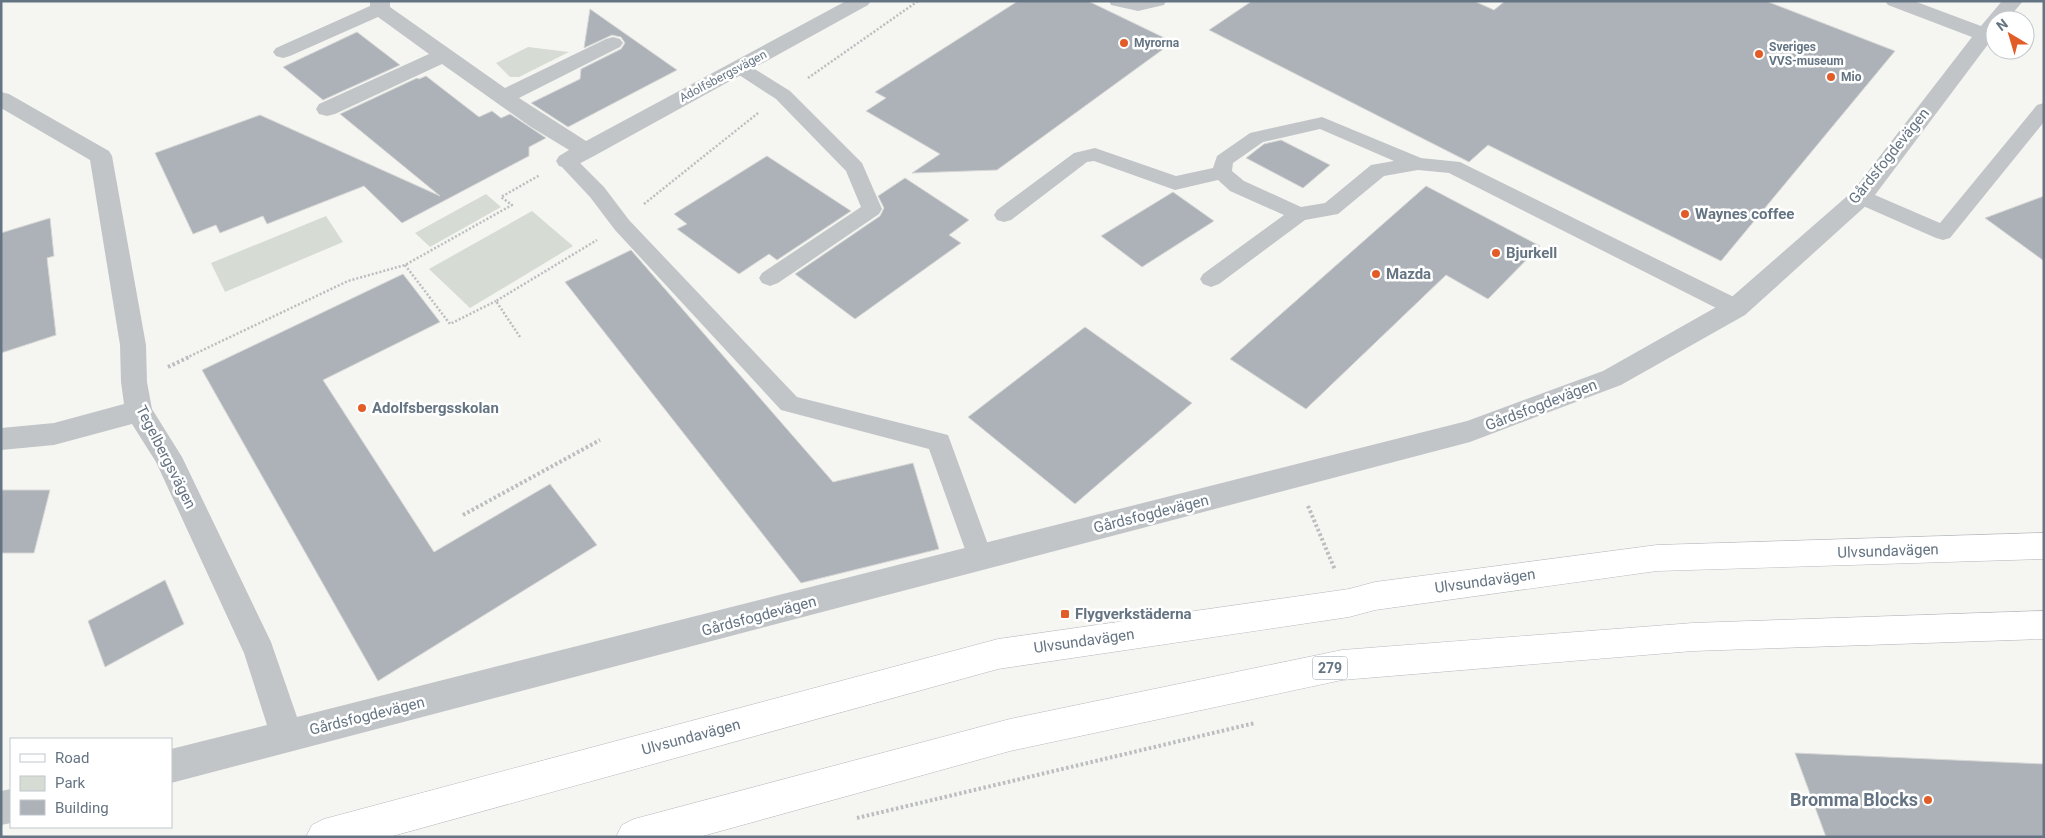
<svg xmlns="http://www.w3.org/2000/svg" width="2045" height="838" font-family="Roboto,sans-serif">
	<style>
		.green { fill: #d6dcd3 }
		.building { fill: #acb2b8; stroke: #d7d7d5 }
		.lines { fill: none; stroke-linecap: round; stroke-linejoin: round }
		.primary-casing { stroke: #b4b8bc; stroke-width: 1 }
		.path-far1 { stroke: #bbbdbf; stroke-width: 2.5; stroke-dasharray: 2 2; stroke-linecap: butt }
		.path { stroke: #bbbdbf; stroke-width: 4; stroke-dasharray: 2.5 2.5; stroke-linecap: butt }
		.service { fill: #c1c5c8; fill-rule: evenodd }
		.minor { fill: #c1c5c8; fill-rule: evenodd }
		.primary { fill: #fff; fill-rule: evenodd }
		.poi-dot { fill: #e15c27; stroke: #fff; stroke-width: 2 }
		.labels { text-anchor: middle; stroke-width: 5; stroke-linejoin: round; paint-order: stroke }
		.far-poi-label { font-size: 12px; font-weight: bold; fill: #657483; stroke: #fff; text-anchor: start }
		.far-street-label { font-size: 12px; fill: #657483; stroke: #fff }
		.shield { fill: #fff; stroke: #939ea8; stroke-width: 1 }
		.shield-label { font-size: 14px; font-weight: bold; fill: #657483 }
		.street-label { font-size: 15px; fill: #657483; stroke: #fff }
		.poi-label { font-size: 15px; font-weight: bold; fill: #657483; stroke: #fff; text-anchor: start }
		.near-poi-label { font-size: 18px; font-weight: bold; fill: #657483; stroke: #fff; text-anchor: end }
	</style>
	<rect width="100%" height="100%" fill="#f5f6f2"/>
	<path class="green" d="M528 47 569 52 519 77H510L496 63Z
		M486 194 501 207 430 247 415 233Z
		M532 211 573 246 470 308 429 269Z
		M326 216 343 242 225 292 211 263Z"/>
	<path class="building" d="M1018 1H1088L1173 42 997 170 912 173 940 154 866 111 886 98 875 92Z
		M1252 1H1474L1494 10 1505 1H1766L1895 51 1721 261 1488 145 1469 162 1209 30Z
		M590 9 677 70 568 127 531 103 580 79 581 69 621 49 625 43 621 37 612 35 584 48Z
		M357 32 400 65 323 100 283 67Z
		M426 76 479 117 492 111 501 118 510 114 546 138 529 147V156L402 223 364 186 267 224 263 216 220 233 216 225 193 234 155 153 260 115 440 196 340 114 417 78 419 79Z
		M1281 140 1330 165 1303 188 1246 158 1264 144Z
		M767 156 851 211 777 260 769 254 739 274 677 229 687 224 674 214Z
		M905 178 969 220 949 235 961 243 855 319 795 274 880 216 884 208 878 196Z
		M1426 186 1540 246 1488 299 1446 275 1306 409 1230 359Z
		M1173 192 1214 221 1142 267 1101 236Z
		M2044 196V261L1985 218Z
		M50 218 54 256 47 258 56 335 1 353V233Z
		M631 250 833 482 913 463 939 549 801 583 565 282Z
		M403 274 440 322 323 380 434 552 550 484 597 545 378 681 202 370Z
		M1085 327 1192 403 1075 504 968 417Z
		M1 490H50L34 553H1Z
		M165 580 184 624 105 667 88 621Z
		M1795 753 2044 764V837H1826Z"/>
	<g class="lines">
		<defs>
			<path id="primary" d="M2044 533V559L1657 571 1375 610 1349 617 998 669 389 837H306L312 825 324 819 998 639 1349 589 1375 582 1657 545Z
				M2044 611V639L1693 651 1342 680 1010 751 699 837H616L622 825 634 819 1010 719 1342 650 1693 623Z"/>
		</defs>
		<use href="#primary" class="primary-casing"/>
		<path class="path-far1" d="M808 78 918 1
			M644 204 758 113
			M405 265 450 324 496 301
			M520 337 496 301 597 240
			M186 358 348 281 405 265 512 205 501 197 540 175"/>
		<path class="path" d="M168 367 189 357
			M1308 506 1335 570
			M463 515 600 440
			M857 818 1255 723"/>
		<path class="service" d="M1109 1H1166L1164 5 1138 11 1111 5Z
			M739 62 745 63 790 91 862 163 882 209 879 214 778 283 770 286 762 283 759 278 762 273 861 207 846 171 776 99 733 71 730 67 733 63Z
			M2044 103V122L1950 238 1943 240 1936 238 1854 202 1851 197 1854 192 1861 190 1868 192 1940 223 2037 105Z
			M1322 117 1421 158 1460 162 1744 302 1747 308 1744 314 1736 316 1728 314 1449 173 1418 170 1384 176 1338 214 1305 220 1219 284 1211 287 1203 284 1200 279 1203 274 1284 215 1230 191 1218 180 1175 190 1094 161 1087 162 1011 220 1004 222 997 220 994 215 997 210 1074 153 1095 148 1176 176 1213 168 1217 156 1250 133ZM1320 129 1394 161 1371 165 1325 203 1301 207 1244 181 1232 171 1233 163 1263 142Z
			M567 155 574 157 604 187 629 220 797 397 948 435 993 558 989 566 980 569 971 566 929 449 781 410 615 230 590 197 560 165 557 161 560 157Z"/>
		<path class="minor" d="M370 1H390V7L505 88 606 39 613 37 620 39 623 43 620 47 519 98 586 141 846 1H871L868 5 594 156 575 166 567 168 559 166 556 161 559 156 569 150 531 127 442 64 335 114 327 116 319 114 316 109 319 104 429 54 378 17 290 56 283 58 276 56 273 52 276 48 370 6Z
			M1885 1H1914L1981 26 2002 1H2023L2007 20H1995V35L1869 203 1745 315 1621 385 1470 442 171 783V749L267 725 244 653 156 462 132 424 54 445 1 450V428L54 423 124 404 121 382 120 345 90 160 1 108V92L9 94 109 151 112 156 146 345 147 382 152 409 182 457 271 642 297 717 1467 421 1603 371 1727 301 1853 191 1972 37 1888 5Z
			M11 789V823L1 825V791Z"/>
		<use href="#primary" class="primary"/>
	</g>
	<g class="poi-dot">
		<circle cx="1124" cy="43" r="5"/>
		<circle cx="1759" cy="54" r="5"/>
		<circle cx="1831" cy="77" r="5"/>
		<circle cx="1685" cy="214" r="5"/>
		<circle cx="1496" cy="253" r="5"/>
		<circle cx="1376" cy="274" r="5"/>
		<circle cx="362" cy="408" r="5"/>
		<rect x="1060" y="609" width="10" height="10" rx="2.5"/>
		<circle cx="1928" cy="800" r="5"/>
	</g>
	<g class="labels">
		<g class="far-poi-label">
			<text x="1134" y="47">Myrorna</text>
			<text x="1769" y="51">Sveriges<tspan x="1769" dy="14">VVS-museum</tspan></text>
			<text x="1841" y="81">Mio</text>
		</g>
		<g class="far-street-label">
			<text transform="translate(723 76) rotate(-28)" y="4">Adolfsbergsvägen</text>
		</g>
		<rect class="shield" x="1312.5" y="656.5" width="35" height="23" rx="4"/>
		<g class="shield-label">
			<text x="1330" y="673">279</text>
		</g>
		<g class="street-label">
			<text transform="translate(1889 156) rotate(-51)" y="5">Gårdsfogdevägen</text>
			<text transform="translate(1541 405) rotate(-21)" y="5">Gårdsfogdevägen</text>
			<text transform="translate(166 457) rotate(63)" y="5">Tegelbergsvägen</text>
			<text transform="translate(1151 514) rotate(-14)" y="5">Gårdsfogdevägen</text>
			<text transform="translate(1888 551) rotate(-2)" y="5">Ulvsundavägen</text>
			<text transform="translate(1485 581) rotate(-8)" y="5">Ulvsundavägen</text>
			<text transform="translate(759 616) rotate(-15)" y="5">Gårdsfogdevägen</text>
			<text transform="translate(1084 641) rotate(-8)" y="5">Ulvsundavägen</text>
			<text transform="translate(367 716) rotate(-14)" y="5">Gårdsfogdevägen</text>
			<text transform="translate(691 737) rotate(-15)" y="5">Ulvsundavägen</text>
		</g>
		<g class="poi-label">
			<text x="1695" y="219">Waynes coffee</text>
			<text x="1506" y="258">Bjurkell</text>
			<text x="1386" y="279">Mazda</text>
			<text x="372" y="413">Adolfsbergsskolan</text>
			<text x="1075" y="619">Flygverkstäderna</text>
		</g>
		<g class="near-poi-label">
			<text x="1918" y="806">Bromma Blocks</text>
		</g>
	</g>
	<rect width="2045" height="838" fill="none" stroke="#657483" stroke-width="5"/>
	<rect x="10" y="738" width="162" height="90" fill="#ffffff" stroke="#c1c7cd"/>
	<rect x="20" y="754" width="25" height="8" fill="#ffffff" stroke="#c1c7cd"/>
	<text x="55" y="763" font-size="15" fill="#657483">Road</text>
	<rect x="20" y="776" width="25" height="15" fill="#d6dcd3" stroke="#c1c7cd"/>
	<text x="55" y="788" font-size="15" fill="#657483">Park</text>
	<rect x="20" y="800" width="25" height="15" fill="#acb2b8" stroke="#c1c7cd"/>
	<text x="55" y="813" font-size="15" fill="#657483">Building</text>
	<g transform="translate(2010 35) rotate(322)"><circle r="24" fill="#ffffff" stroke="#c1c7cd"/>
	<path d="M0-4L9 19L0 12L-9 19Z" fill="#e15c27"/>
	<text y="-8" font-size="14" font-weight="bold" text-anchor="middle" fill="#657483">N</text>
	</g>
</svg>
